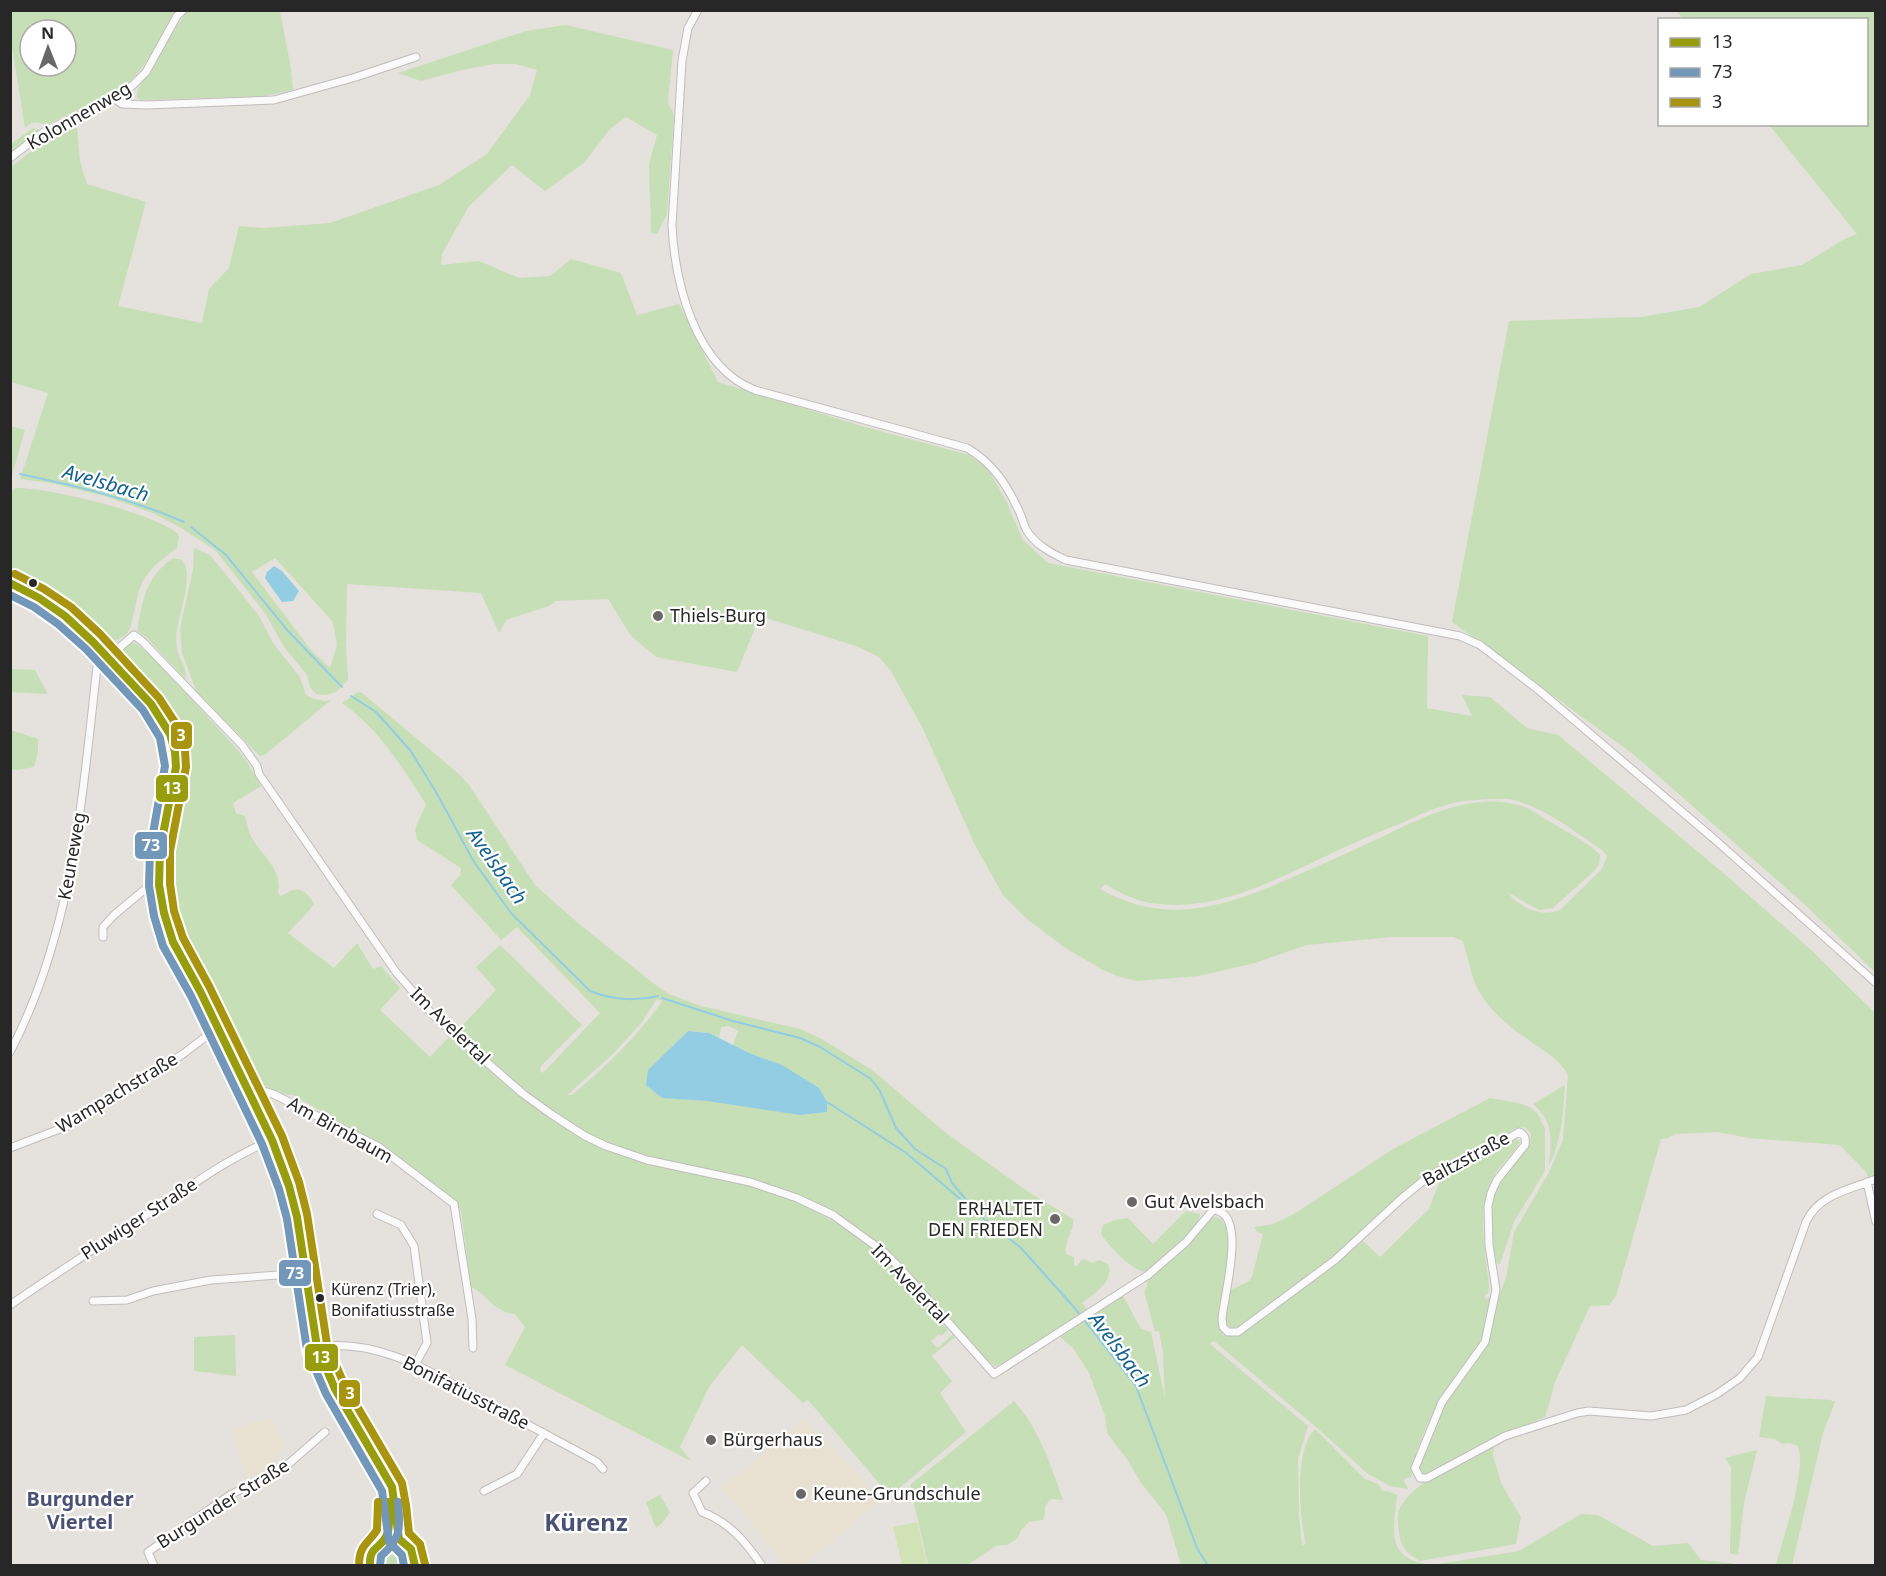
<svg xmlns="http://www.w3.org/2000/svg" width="1886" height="1576" font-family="'Noto Sans',sans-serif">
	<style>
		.education { fill: #e8e0d1 }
		.green { fill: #c7dfb6; fill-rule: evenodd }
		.pitch { fill: #d1e3b4 }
		.water { fill: #93cde4 }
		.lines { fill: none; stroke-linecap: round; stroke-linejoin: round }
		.stream { stroke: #93cde4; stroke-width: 2 }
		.street-casing { stroke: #bfbdbd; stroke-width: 9 }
		.secondary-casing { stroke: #bfbdbd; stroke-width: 11 }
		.street { stroke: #fbfafa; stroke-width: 7 }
		.secondary { stroke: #fbfafa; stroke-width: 9 }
		.bus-1-casing { stroke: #fff; stroke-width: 12 }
		.bus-2-casing { stroke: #fff; stroke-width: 12 }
		.bus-3-casing { stroke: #fff; stroke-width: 12 }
		.bus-1 { stroke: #979d0c; stroke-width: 8 }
		.bus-2 { stroke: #7297b8; stroke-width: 8 }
		.bus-3 { stroke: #a99410; stroke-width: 8 }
		.bus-dot { fill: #272727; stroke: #fff; stroke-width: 2 }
		.poi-dot { fill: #6a6866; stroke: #fff; stroke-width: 2 }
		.labels { text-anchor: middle; stroke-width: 4.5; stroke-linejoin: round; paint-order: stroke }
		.bus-label { font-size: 16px; fill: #272727; stroke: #fff; text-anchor: start }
		.street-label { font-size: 18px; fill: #272727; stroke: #fff }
		.poi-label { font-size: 18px; fill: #272727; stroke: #fff; text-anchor: start }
		.water-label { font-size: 20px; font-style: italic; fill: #14628d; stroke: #fff }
		.neighbourhood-label { font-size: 20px; font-weight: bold; fill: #4a5174; stroke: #fff }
		.district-label { font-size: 24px; font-weight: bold; fill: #4a5174; stroke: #fff }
		.line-badge { stroke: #fff; stroke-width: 2 }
		.badge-label { font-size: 16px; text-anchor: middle; font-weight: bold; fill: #fff }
	</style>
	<rect width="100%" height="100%" fill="#e5e1dc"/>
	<path class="education" d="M270 1417 285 1448 272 1458 275 1466 247 1478 231 1430Z
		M805 1419 881 1500 804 1565H784L757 1530 721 1488Z"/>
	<path class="green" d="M10 11H177C154 41 150 70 116 92L46 125C38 122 32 120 25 128L11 40ZM30 30H66V66H30Z
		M187 11H280L291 69 293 90 265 96 141 100 137 98 138 88 152 69 169 38Z
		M1677 11H1875V972L1803 903 1633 754 1452 622 1509 321 1641 317 1699 307 1751 274 1802 265 1843 240 1857 234 1769 125 1866 124V20H1684Z
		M566 25 673 50 668 102 674 115 667 214 657 234 651 233 649 165 657 135 626 117 610 129 584 163 545 191 512 165 469 206 442 254 441 265 479 261 519 278 550 276 571 259 621 273 637 315 679 304 718 382 865 427 969 455 988 469 1006 501 1023 540 1048 563 1428 636 1427 708 1472 716 1462 695 1490 697 1527 728 1558 735 1722 872 1810 949 1875 1013V1174L1868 1177 1866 1172 1840 1145 1749 1138 1717 1132 1676 1134 1668 1138 1661 1139 1616 1296 1609 1305 1590 1306 1555 1382 1545 1417 1499 1437 1434 1472 1423 1475 1419 1468V1462L1445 1392C1429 1417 1415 1449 1411 1478H1406L1404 1481 1408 1489 1390 1486 1368 1474 1315 1426 1214 1341 1210 1344 1308 1426 1298 1459 1299 1515 1302 1545 1306 1544C1299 1518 1294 1449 1315 1429L1365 1479 1378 1484 1383 1491H1388L1397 1495C1394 1529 1384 1559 1431 1565H1181L1166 1514 1141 1483 1127 1459 1107 1433 1105 1416 1089 1373 1073 1348 1060 1337 1123 1296 1141 1329 1151 1332 1165 1398 1163 1354 1159 1331 1155 1332 1144 1291 1146 1289 1148 1279 1192 1240 1209 1219 1215 1217 1221 1219 1229 1232V1254L1219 1326 1223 1335 1236 1336 1325 1272 1363 1241 1380 1257 1429 1209 1441 1177 1456 1167 1496 1152 1514 1139 1519 1140 1520 1143C1512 1155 1501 1164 1494 1176 1475 1208 1486 1253 1489 1287L1488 1293 1484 1297 1486 1299 1490 1297 1489 1308 1485 1319H1490L1506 1278 1514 1232 1548 1174 1563 1140 1568 1075C1559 1058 1542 1050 1527 1039 1507 1026 1483 1004 1474 981 1470 968 1467 954 1463 941L1453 937H1392L1307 945 1255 963 1199 976 1137 981 1117 976 1101 969 1064 947 1027 919 1003 895 976 847 923 729 891 671 879 657 856 646 760 616 737 672 656 657 631 636 608 599 556 601 549 606 506 620 499 633 481 593 347 584 346 646 348 680 336 692 326 695 316 694 310 687 307 675 284 647 265 613 215 550 181 528 153 513 104 496 51 483 20 479 48 393 11 382V167L59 130 77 128 80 161 87 184 146 202 118 306 202 323 209 289 229 268 239 226 263 228 330 223 439 185 487 154 530 95 537 70 516 64H493L462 70 421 81 398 73 526 31ZM275 558 333 622 337 645 330 668 311 650 252 572ZM1509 799C1544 806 1573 831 1602 850L1607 856 1602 869 1561 909C1542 919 1520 908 1507 892L1539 910 1553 908 1592 873 1599 865 1600 855C1590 844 1572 835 1559 827 1546 820 1533 809 1519 805 1473 793 1427 815 1388 834 1359 848 1329 861 1300 874 1232 904 1171 929 1100 889L1105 884C1119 892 1133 900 1151 903 1220 914 1284 875 1345 847 1364 838 1384 830 1404 822 1419 815 1434 808 1450 804 1469 799 1489 799 1509 799Z
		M33 128 41 131 11 153V144Z
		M11 426 25 430 11 479 10 426Z
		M16 488C51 488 150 512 177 533L179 537 177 548 154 566 144 579 139 590 131 626 126 635 109 644 39 583 11 572V496L13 489Z
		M194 548 210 555 245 598 259 616 273 643 300 677 306 695 314 699 325 701 331 700 266 754 260 756 197 693 182 653 180 629 193 569Z
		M173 558 182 560C194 573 180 612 177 629 176 637 176 645 178 653 181 661 188 671 185 679L146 637 137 631C143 599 145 578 173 558Z
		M130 642 137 644 154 658 236 748 247 762 261 786 233 803 236 813 245 816C247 822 248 829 250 834 259 854 284 869 278 893L280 896C285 895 289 890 294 890 303 888 311 897 314 904 306 915 297 923 288 933L334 968 357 943 373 969 381 966 400 988 380 1010 430 1057 450 1036 507 1084 509 1076 457 1031 496 990 476 967 500 945 582 1025 541 1066 540 1071 543 1073 600 1013 517 927 501 940 451 885 461 874V868L417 840 415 829 426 804C402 767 379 729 342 703L358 692 362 693 459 774 469 785 535 885 578 923 653 983 669 994 701 1006 800 1029 820 1038 872 1070 946 1133 1027 1191 1073 1219C1074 1232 1064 1240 1066 1254L1074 1257V1266H1077L1082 1259 1093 1263 1099 1260 1108 1264C1115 1281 1094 1294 1082 1303L1088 1310 1004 1363 995 1366 985 1359 901 1263 835 1212 793 1194 796 1201C827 1216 855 1233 882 1255 901 1270 917 1290 933 1308L931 1311 948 1330 941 1336 939 1334 931 1341 938 1348 953 1334 955 1337 932 1356 952 1381 940 1393 966 1432 890 1496 808 1400 803 1403 742 1345 709 1387 680 1447 691 1461 505 1365 525 1327 515 1314C495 1313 488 1295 471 1287L461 1211 458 1204 429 1183 421 1173 387 1149 293 1095 284 1094 257 1082 243 1067 176 929 168 901 166 860 173 818 182 783V756L166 710 122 658 124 648ZM657 999 662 1001 659 1006C633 1040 605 1068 572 1095H567L613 1054 642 1022ZM729 1026 738 1031 733 1045 749 1053 782 1065 707 1101 662 1098 648 1070 688 1031 709 1033 719 1038 721 1027Z
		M10 669 35 670 48 694 11 692Z
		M11 730 38 739V752L34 767 17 770 11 769Z
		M1565 1085C1563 1114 1562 1140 1549 1166 1551 1140 1555 1123 1533 1104Z
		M1490 1098 1518 1103 1530 1107 1538 1114 1545 1129V1171L1514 1222 1500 1264 1497 1263 1494 1252 1491 1216 1492 1199 1497 1185 1529 1145 1531 1135 1529 1131 1524 1127 1514 1129 1487 1147 1434 1169 1411 1186 1336 1255 1239 1327 1233 1328 1227 1325 1225 1314 1229 1291 1249 1281 1252 1277 1263 1234 1257 1232 1254 1227 1273 1224 1294 1214 1393 1149Z
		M1186 1211 1200 1214C1199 1230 1159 1266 1144 1272 1128 1267 1111 1248 1101 1234L1103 1225 1115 1220 1128 1218 1153 1244Z
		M235 1335 236 1376 194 1371V1337Z
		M1766 1396 1830 1400 1835 1402 1823 1433 1792 1565H1776C1783 1537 1807 1471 1798 1446L1789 1443 1783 1444 1774 1439 1759 1437Z
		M1014 1401C1039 1428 1051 1466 1063 1500L1051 1499 1045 1506V1514L1043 1520 1029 1522 1021 1530 1017 1539 1007 1545 996 1546 967 1565H928L910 1485Z
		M1494 1446 1493 1456 1502 1485 1521 1517 1516 1544 1420 1561C1408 1555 1400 1546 1399 1533 1398 1526 1397 1517 1399 1510 1411 1481 1466 1460 1494 1446Z
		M1757 1450 1744 1502 1738 1555 1730 1553 1731 1467 1725 1458Z
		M660 1495 670 1512 662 1523 656 1528 646 1502Z
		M1581 1514 1598 1515 1653 1546 1688 1543 1701 1560 1731 1563 1736 1565H1432L1519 1551Z
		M388 1545C401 1544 409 1553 408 1565L375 1566C374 1555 378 1549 388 1545Z"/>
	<path class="pitch" d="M917 1522 927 1565H902L893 1527Z"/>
	<path class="water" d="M274 566 282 571 299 591 293 601 282 602 265 578 267 572Z
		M688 1031 709 1033 749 1053 782 1065 819 1088 827 1102V1112L800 1115 707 1101 662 1098 646 1085 648 1070Z"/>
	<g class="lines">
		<path class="stream" d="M10 472H11
			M20 474C76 486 132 499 184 522
			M191 527 226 555 288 631 342 687
			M351 696 376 712 410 750 436 792 474 862 511 913 590 991C613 1000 634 1002 658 996
			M662 998 733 1021 800 1038 820 1047 871 1079 880 1091 896 1128 915 1149 946 1169 952 1183 973 1208
			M827 1102 905 1152 979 1215 1020 1247 1073 1306 1136 1386 1197 1548 1208 1566"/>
		<defs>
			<path id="street" d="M698 10 688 28 682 61 672 226C675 283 695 367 755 390L967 448C993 463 1007 485 1019 511 1022 517 1023 523 1026 529 1034 544 1051 553 1066 560L1460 636 1480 645 1541 692 1713 838 1876 983
				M115 99 122 104 146 105 274 100 356 77 416 57
				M10 158 45 131 115 99 133 85 146 72 177 16 183 10
				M103 937V927L114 915 144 890 159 885
				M10 1052C73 932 82 798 97 667L134 635 143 642 242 745 257 766 259 774 396 972 433 1015 522 1093 551 1114 585 1136 606 1146 647 1160 750 1182 797 1198 833 1215 884 1252 901 1269 994 1374 1148 1275 1186 1242 1213 1210C1249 1211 1223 1298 1222 1319L1223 1327 1228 1332H1238L1335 1260 1401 1199 1429 1176 1456 1163 1489 1150 1519 1132C1525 1135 1526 1138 1525 1145L1497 1180 1491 1193 1488 1206 1489 1245 1496 1290 1485 1342 1442 1402 1415 1468 1420 1478H1427L1505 1436 1577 1413 1589 1411 1651 1416 1686 1410 1717 1394 1740 1378 1758 1357 1806 1222C1819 1194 1849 1190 1876 1179
				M249 1091 258 1089 273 1094 379 1147 454 1204 472 1319 473 1348
				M10 1148 70 1125 183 1054 217 1028
				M1867 1182 1876 1222
				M377 1214 401 1225 414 1246 427 1343 416 1363
				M93 1301 127 1300 153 1291 211 1280 306 1273
				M10 1305C58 1272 108 1240 157 1208 194 1184 230 1157 272 1140
				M317 1347C380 1337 435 1375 488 1403 524 1423 561 1442 597 1462L603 1469
				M706 1481 693 1493 702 1512C729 1522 746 1542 762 1566
				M484 1491 517 1474 544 1433
				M154 1566 148 1552 230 1495 285 1467 325 1432"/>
			<path id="secondary" d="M10 583 39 598 65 616 93 642 151 704 170 734 175 752 176 767 160 850 159 885 164 913 173 942 249 1091 282 1168 297 1217 315 1340 323 1365 349 1414 370 1446 392 1487C397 1504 393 1522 399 1539
				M384 1539 388 1526 386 1483
				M370 1566C366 1529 418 1529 414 1566"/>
		</defs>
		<use href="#street" class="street-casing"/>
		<use href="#secondary" class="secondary-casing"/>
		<use href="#street" class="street"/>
		<use href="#secondary" class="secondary"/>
		<defs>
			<path id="bus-1" d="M10 583 39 598 65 616 93 642 151 704 170 734 175 752 176 767 160 850 159 885 164 913 173 942 200 991 272 1140 289 1186 297 1217 317 1347 335 1389 392 1487 399 1539 411 1549 415 1566
				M370 1566C369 1546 379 1550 386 1537 391 1527 388 1513 388 1502"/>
			<path id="bus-2" d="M10 595 34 607 58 624 86 649 143 710 160 738 165 766 150 850 149 886 154 916 163 946 191 996 262 1144 279 1189 287 1219 307 1350 326 1394 382 1491 389 1542 402 1555 404 1566
				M380 1566 381 1556C402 1538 400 1527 398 1502"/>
			<path id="bus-3" d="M15 574 44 589 71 607 100 634 159 698 180 730 185 750 186 767 170 851V884L174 911 183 938 209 986 282 1136 299 1182 307 1214 327 1344 344 1384 402 1483 406 1505 409 1533 420 1544 425 1564
				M359 1566C359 1545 367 1545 377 1530L378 1502"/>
		</defs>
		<use href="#bus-1" class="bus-1-casing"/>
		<use href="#bus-2" class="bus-2-casing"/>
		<use href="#bus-3" class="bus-3-casing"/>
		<use href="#bus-1" class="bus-1"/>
		<use href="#bus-2" class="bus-2"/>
		<use href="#bus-3" class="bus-3"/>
	</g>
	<g class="bus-dot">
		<circle cx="33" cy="583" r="5"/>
		<circle cx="320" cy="1298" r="5"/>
	</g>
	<g class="poi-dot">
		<circle cx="658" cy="616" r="6"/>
		<circle cx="1132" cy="1202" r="6"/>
		<circle cx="1055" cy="1219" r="6"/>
		<circle cx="711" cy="1440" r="6"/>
		<circle cx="801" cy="1494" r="6"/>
	</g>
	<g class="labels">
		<g class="bus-label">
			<text x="331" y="1295">Kürenz (Trier),<tspan x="331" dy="21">Bonifatiusstraße</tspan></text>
		</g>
		<g class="street-label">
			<text transform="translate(79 116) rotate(-30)" y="6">Kolonnenweg</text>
			<text transform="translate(72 856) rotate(-80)" y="6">Keuneweg</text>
			<text transform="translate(450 1026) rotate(44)" y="6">Im Avelertal</text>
			<text transform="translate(117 1093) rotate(-31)" y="6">Wampachstraße</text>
			<text transform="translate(340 1130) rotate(29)" y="6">Am Birnbaum</text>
			<text transform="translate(1466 1159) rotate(-28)" y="6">Baltzstraße</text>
			<text transform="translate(139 1219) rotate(-33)" y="6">Pluwiger Straße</text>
			<text transform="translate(910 1284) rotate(46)" y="6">Im Avelertal</text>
			<text transform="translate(466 1393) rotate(27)" y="6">Bonifatiusstraße</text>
			<text transform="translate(223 1504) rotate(-32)" y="6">Burgunder Straße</text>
		</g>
		<g class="poi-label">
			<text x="670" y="622">Thiels-Burg</text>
			<text x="1144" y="1208">Gut Avelsbach</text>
			<text x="1043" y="1215" text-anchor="end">ERHALTET<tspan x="1043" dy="21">DEN FRIEDEN</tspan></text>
			<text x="723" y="1446">Bürgerhaus</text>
			<text x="813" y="1500">Keune-Grundschule</text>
		</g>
		<g class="water-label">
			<text transform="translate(106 483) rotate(16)" y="7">Avelsbach</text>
			<text transform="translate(497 866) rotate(55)" y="7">Avelsbach</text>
			<text transform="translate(1120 1350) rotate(53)" y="7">Avelsbach</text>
		</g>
		<g class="neighbourhood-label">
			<text x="80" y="1506">Burgunder<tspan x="80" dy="23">Viertel</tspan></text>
		</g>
		<g class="district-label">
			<text x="586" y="1531">Kürenz</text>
		</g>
	</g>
	<g class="line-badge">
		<rect x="170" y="721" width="23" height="29" rx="6" fill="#a99410"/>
		<rect x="155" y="774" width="34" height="29" rx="6" fill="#979d0c"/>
		<rect x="134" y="831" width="34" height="29" rx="6" fill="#7297b8"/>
		<rect x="278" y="1259" width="34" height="28" rx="6" fill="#7297b8"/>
		<rect x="304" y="1343" width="35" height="29" rx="6" fill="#979d0c"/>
		<rect x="338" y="1379" width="23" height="29" rx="6" fill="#a99410"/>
	</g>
	<g class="badge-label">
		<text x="181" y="741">3</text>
		<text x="172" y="794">13</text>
		<text x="151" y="851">73</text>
		<text x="295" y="1279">73</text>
		<text x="321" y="1363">13</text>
		<text x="350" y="1399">3</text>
	</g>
	<rect width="1886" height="1576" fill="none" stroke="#272727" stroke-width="24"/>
	<rect x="1658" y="18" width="210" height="108" fill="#ffffff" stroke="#a9a9a9" stroke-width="1.5"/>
	<rect x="1670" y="38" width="30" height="9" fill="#979d0c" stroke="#a9a9a9" stroke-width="1.5"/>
	<text x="1712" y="48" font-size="18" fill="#272727">13</text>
	<rect x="1670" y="68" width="30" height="9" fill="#7297b8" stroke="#a9a9a9" stroke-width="1.5"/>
	<text x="1712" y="78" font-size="18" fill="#272727">73</text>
	<rect x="1670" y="98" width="30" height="9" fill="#a99410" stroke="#a9a9a9" stroke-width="1.5"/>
	<text x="1712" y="108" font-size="18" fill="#272727">3</text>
	<g transform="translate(48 48) rotate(359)"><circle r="28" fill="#ffffff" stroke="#a9a9a9" stroke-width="1.5"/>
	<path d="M0-4.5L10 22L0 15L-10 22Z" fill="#6a6866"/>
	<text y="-9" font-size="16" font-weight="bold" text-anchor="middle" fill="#272727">N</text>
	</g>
</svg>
